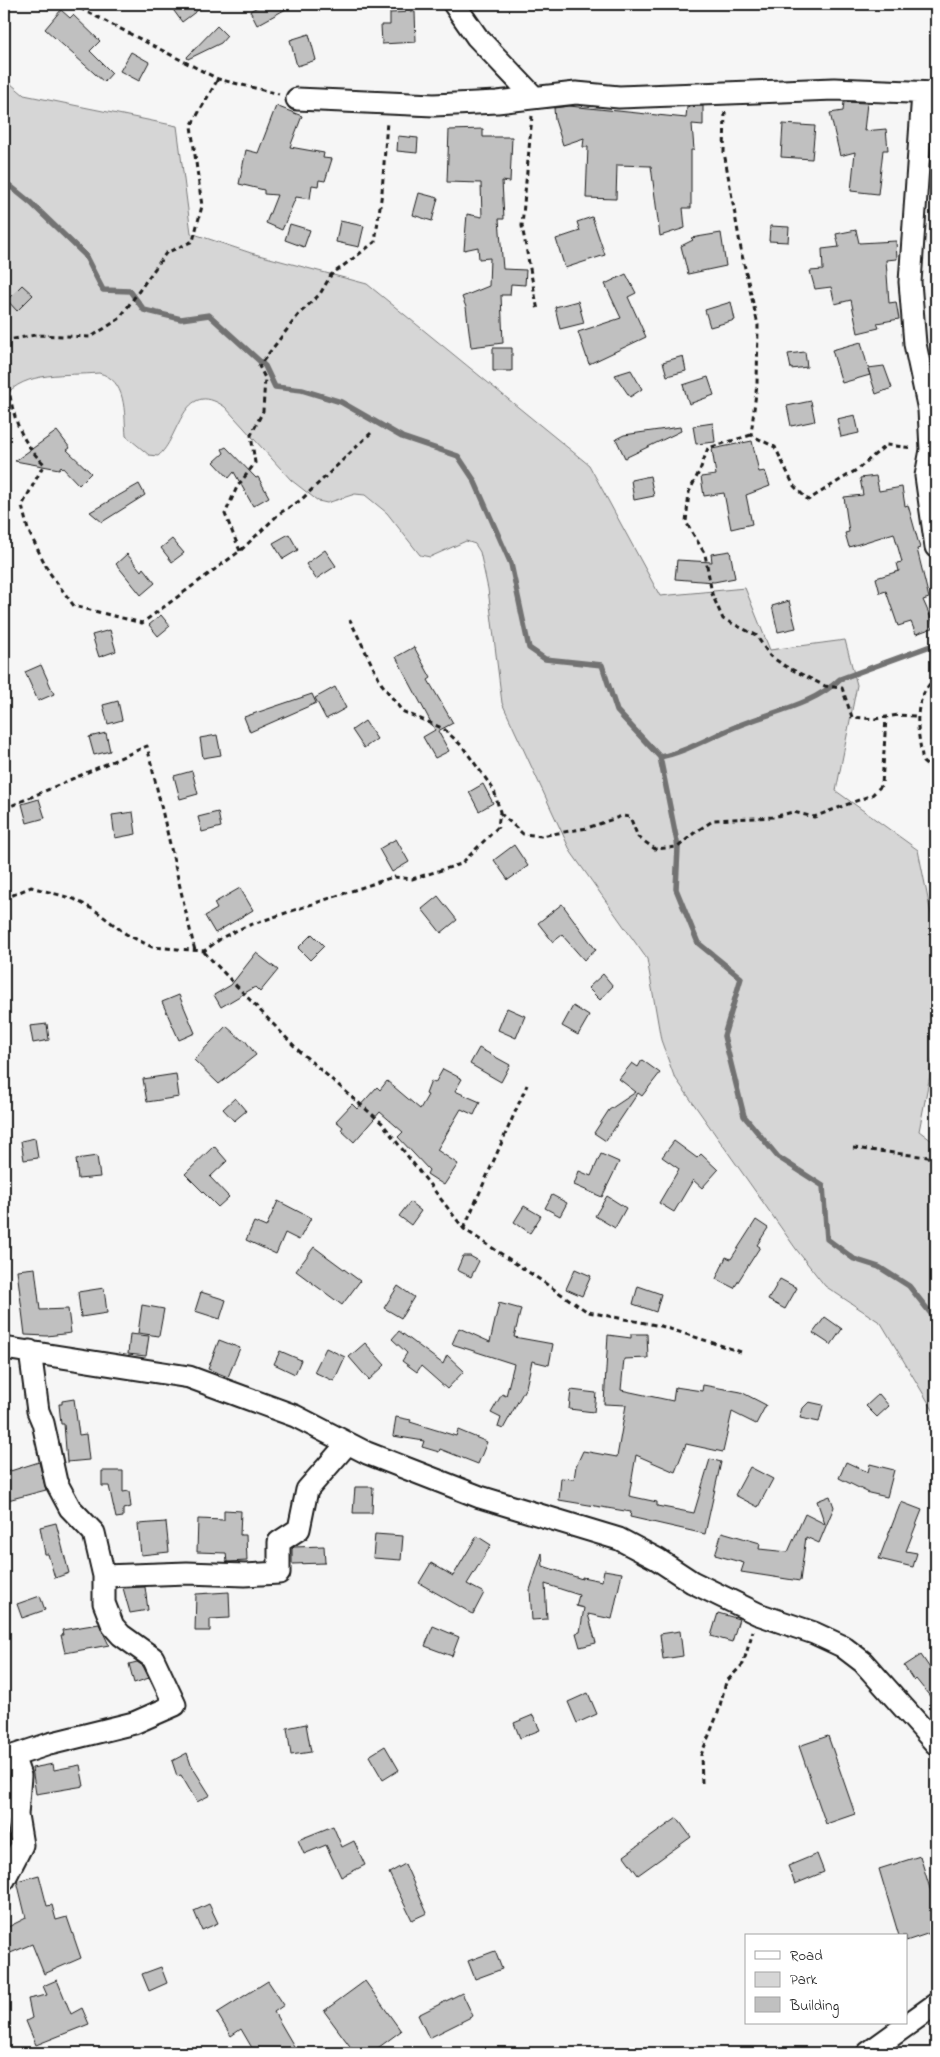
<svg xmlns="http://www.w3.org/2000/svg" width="940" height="2057" font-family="'Indie Flower',sans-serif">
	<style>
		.green { fill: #d6d6d6; stroke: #797979 }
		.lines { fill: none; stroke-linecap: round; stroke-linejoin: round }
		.stream { stroke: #727272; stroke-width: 5.5 }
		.building { fill: #c0c0c0; stroke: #1c1c1c }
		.minor-casing { stroke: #1c1c1c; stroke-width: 25 }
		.path { stroke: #1c1c1c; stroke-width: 3; stroke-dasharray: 5 4; stroke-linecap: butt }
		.minor { stroke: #fff; stroke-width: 21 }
	</style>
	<rect width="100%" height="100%" fill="#f6f6f6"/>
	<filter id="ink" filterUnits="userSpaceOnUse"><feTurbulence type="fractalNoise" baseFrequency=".02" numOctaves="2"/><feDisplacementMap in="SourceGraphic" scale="10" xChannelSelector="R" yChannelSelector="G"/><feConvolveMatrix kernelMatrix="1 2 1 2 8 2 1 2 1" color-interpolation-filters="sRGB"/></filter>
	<g filter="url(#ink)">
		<path class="green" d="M4 78 24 95 177 126 191 233 251 253 367 284 589 465 660 596 745 588 770 650 845 640 857 685 836 791 918 850 936 938V1045L919 1131 936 1144V1415L881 1323 825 1286 796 1249 674 1076 661 1040 647 959 571 852 502 703 488 589 480 552 475 544 466 541 430 557 420 555 387 513 365 495 355 494 327 503 318 501 291 480 225 407C182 377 180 439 158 456L149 455 126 436C124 412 127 380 99 373 67 376 25 370 4 397Z"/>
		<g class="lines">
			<path class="stream" d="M4 181 31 203 85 255 103 290 130 291 144 310 181 319 209 315 265 366 275 387 302 390 341 402 402 437 458 456 474 480 511 564 529 648 545 659 602 665 617 711 660 757 678 847 676 889 698 943 741 978 724 1036 744 1116 778 1157 823 1186 827 1239 854 1259 879 1267 909 1286 936 1320
				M660 757C686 752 710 737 735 727 770 712 812 706 840 679L936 644"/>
		</g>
		<path class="building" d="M169 4H206L182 22Z
			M263 4H295L257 25 250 11Z
			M61 10 70 18 73 15 100 41 90 51 112 73 104 82 45 29Z
			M415 12 416 42 382 44 381 25H390V13Z
			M217 26 227 36 221 43 188 59 187 57Z
			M309 34 316 60 297 66 290 40Z
			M131 52 149 62 139 81 120 71Z
			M844 102 867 103 864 131 886 129 888 150H883L878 194 851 191 855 152 840 156 830 113 843 111Z
			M276 106 302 116 290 147 324 153 323 158 332 159 325 181 319 180 318 186 312 185 310 199 296 197 282 230 266 223 277 195 264 194V190L239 184 246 150 258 153Z
			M569 106 686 118 687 107 703 106V125L692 124 694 150H691V208H683L685 228 660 236 651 166 617 165 616 199 586 198 588 147H583L584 138 563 145 555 120 554 108Z
			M783 124 815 126 812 159 781 157Z
			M483 129V137H512L510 182 502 181 504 219H499L503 269 526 270 525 285 511 284 510 295H501L503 343 471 347 466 307 462 297 489 286 490 258 479 259 478 247 464 250 467 214 482 217 481 183 447 182 449 130Z
			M398 136 418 138 417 153 397 151Z
			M419 193 438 198 432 221 413 215Z
			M592 217 605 255 565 268 556 239 580 231 577 222Z
			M340 221 364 226 359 247 336 242Z
			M290 224 310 230 304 247 285 240Z
			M770 226 789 227 788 242 769 241Z
			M856 230 859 243 896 241 897 259 886 260 889 303 896 302 899 319 877 323 879 328 858 333 851 300 835 304 831 287 815 289 810 271 823 270 822 249 839 247 836 234Z
			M721 233 726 266 688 274 681 246 693 240 691 238Z
			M626 274 636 293 628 297 646 337 589 364 578 332 621 318 605 284Z
			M22 285 33 295 17 311 7 300Z
			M578 301 584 323 560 329 555 307Z
			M731 302 735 320 710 327 705 310Z
			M861 342 868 368 884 366 892 388 876 394 868 369 870 375 842 383 832 350Z
			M493 348H512V371H493Z
			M805 352 807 367 791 369 788 354Z
			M683 356 686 371 667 376 663 362Z
			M631 370 642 389 630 397 615 375Z
			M708 377 714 395 689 404 683 385Z
			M811 401 815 421 791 426 787 406Z
			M855 415 859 433 841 437 837 419Z
			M713 423 715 442 696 444 693 426Z
			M680 427 681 431 625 458 616 439 624 435Z
			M57 431 70 448 67 450 91 473 79 485 61 466 59 469 15 461Z
			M752 441 759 472 765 471 770 486 746 495 752 524 731 529 724 493 704 496 701 477 716 475 712 449Z
			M226 447 256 478 258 477 269 497 253 506 234 472 229 478 214 462 224 453 222 449Z
			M650 476 654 496 634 500 631 480Z
			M876 476 879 491 902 487 905 506 908 505 918 541 920 548 917 549 929 598 923 600 935 627 916 634 911 622 898 626 886 591 880 593 876 578 899 571 897 563 902 562 894 533 849 547 845 533 849 532 844 497 863 495 860 478Z
			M139 484 145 495 102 522 90 512Z
			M289 534 298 550 283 559 273 543Z
			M172 539 184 553 172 562 161 548Z
			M325 550 336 566 316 579 306 564Z
			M730 551 735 578 714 582 675 579 677 560 712 562 711 554Z
			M127 554 141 571 143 568 155 583 141 595 116 564Z
			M789 601 796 628 778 632 772 606Z
			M161 615 170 626 158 636 149 625Z
			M110 630 116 651 99 657 92 635Z
			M414 647 431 678 428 680 453 723 438 731 449 751 435 758 423 737 435 730 396 657Z
			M41 665 54 694 38 701 25 672Z
			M335 687 346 708 326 719 315 698Z
			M312 694 316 703 250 732 244 717Z
			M118 701 122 720 108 724 103 705Z
			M365 721 377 739 364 748 352 730Z
			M106 733 110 751 94 755 89 737Z
			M217 735 221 755 203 758 200 738Z
			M192 771 198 794 180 799 174 776Z
			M483 784 493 803 479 811 469 792Z
			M39 799 45 818 27 823 22 804Z
			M133 812 136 834 115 838 112 815Z
			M218 812 221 827 202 832 198 817Z
			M396 839 409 862 392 872 379 849Z
			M514 845 528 866 508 880 494 860Z
			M240 888 253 910 215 933 205 916 217 909 214 903Z
			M438 896 457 920 441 933 422 909Z
			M562 904 596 950 584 960 562 935 553 942 538 923Z
			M312 934 324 946 310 960 298 948Z
			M256 953 278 970 260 992 255 987 221 1007 214 995 231 985Z
			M603 974 613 986 600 1000 588 988Z
			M179 995 195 1033 179 1040 162 1002Z
			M573 1006 589 1016 578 1035 562 1026Z
			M507 1008 525 1016 516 1038 498 1030Z
			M47 1024 49 1040 33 1043 30 1026Z
			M226 1026 242 1040 244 1039 256 1055 219 1084 194 1060Z
			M479 1048 510 1065 501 1082 470 1064Z
			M642 1060 660 1073 642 1096 638 1093 606 1141 594 1133 609 1110 636 1092 619 1079 632 1063 638 1067Z
			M443 1069 462 1079 455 1091 480 1102 474 1115 461 1109 437 1150 458 1164 444 1185 427 1174 429 1170 398 1137 403 1132 380 1112 354 1142 341 1130 343 1127 336 1121 352 1104 357 1109 377 1087 380 1090 387 1081 420 1109 428 1095 426 1094 431 1081 435 1083Z
			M176 1074 179 1097 147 1102 143 1079Z
			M235 1098 246 1111 234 1121 223 1109Z
			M35 1138 38 1158 24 1160 21 1141Z
			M674 1141 697 1158 701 1154 718 1170 702 1188 693 1180 674 1212 659 1203 679 1169 662 1157Z
			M214 1146 227 1161 210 1177 229 1197 218 1207 185 1174Z
			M601 1154 619 1162 602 1197 574 1185 579 1171 591 1176Z
			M97 1156 100 1177 78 1179 76 1159Z
			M552 1195 567 1203 560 1216 545 1208Z
			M607 1196 626 1208 615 1228 595 1216Z
			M278 1201 311 1218 299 1240 285 1233 276 1254 246 1240 254 1222 266 1227Z
			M410 1202 421 1211 411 1225 399 1216Z
			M524 1206 541 1216 530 1233 514 1222Z
			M756 1220 768 1228 757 1245 760 1247 734 1288 716 1279 726 1257 731 1259Z
			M314 1247 360 1281 342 1305 296 1271Z
			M463 1256H470L479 1261 471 1277 457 1270Z
			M35 1268 40 1310 68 1309 71 1333 47 1336 25 1335 17 1270Z
			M575 1269 591 1276 582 1296 566 1289Z
			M780 1279 797 1288 785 1309 768 1300Z
			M398 1286 414 1297 401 1318 384 1308Z
			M638 1286 661 1294 656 1312 633 1304Z
			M104 1288 107 1313 81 1317 78 1292Z
			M201 1292 226 1300 220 1319 195 1311Z
			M499 1303 521 1309 514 1337 553 1344 549 1365 532 1361 526 1387 503 1429 498 1427 501 1418 491 1413 502 1394 506 1396 514 1364 452 1344 459 1328 490 1342Z
			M142 1305 164 1309 159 1336 138 1333Z
			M825 1317 842 1329 831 1345 813 1333Z
			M399 1331 443 1364 447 1355 464 1371 447 1389 421 1366 417 1372 402 1361 407 1353 392 1339Z
			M130 1334 149 1336 146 1356 128 1354Z
			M631 1334H647L648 1358 624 1359 621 1390 673 1401 675 1387 702 1391 703 1385 741 1392 766 1405 756 1424 732 1412 723 1452 686 1444 675 1472 636 1455 629 1496 657 1502V1506L694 1513 710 1459 721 1462 705 1534 630 1517 631 1512 559 1500 561 1478 574 1479 576 1466 583 1451 617 1457 626 1405 604 1404 608 1335 631 1338Z
			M219 1340 240 1348 228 1377 208 1369Z
			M365 1343 385 1365 369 1380 349 1357Z
			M326 1348 345 1357 334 1381 314 1372Z
			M280 1351 301 1360 295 1374 274 1364Z
			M571 1390 596 1393 594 1412 569 1409Z
			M879 1394 889 1406 877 1417 866 1406Z
			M74 1399 79 1435 86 1434 89 1460 67 1462 64 1424H61L59 1404H62V1401Z
			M809 1402 823 1405 819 1422 800 1418 803 1408Z
			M396 1417 411 1420 410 1422 456 1436 458 1430 487 1442 478 1464 440 1449 439 1452 422 1447 424 1441 393 1436Z
			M39 1462 46 1490 4 1501V1473Z
			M846 1462 868 1472 870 1464 894 1470 887 1497 869 1493 839 1478Z
			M750 1467 773 1479 758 1507 735 1495Z
			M102 1471H123V1492L129 1491 131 1507 123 1509V1517L116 1518 109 1486H102Z
			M355 1487H373L372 1513H353Z
			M830 1496 834 1507 819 1543 806 1537 800 1581 741 1572 744 1563 715 1555 722 1532 760 1543 759 1549 788 1552 805 1514 825 1524 817 1501Z
			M901 1502 922 1510 906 1551 917 1553 913 1567 879 1559Z
			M224 1510 241 1511 240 1535H246L247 1561 227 1562 226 1553 197 1552 198 1519 224 1520Z
			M166 1522 169 1552 141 1555 138 1524Z
			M56 1523 69 1573 55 1578 48 1554H45L40 1527Z
			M375 1534 403 1536 401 1560 373 1558Z
			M477 1536 491 1545 467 1584 484 1593 473 1614 419 1583 431 1563 453 1576Z
			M324 1546 325 1563 292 1564V1549L294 1547Z
			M542 1553 543 1566 582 1579V1577L602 1581 604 1570 622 1573 612 1619 588 1614 596 1643 580 1647 576 1633 580 1632 584 1608 576 1606 579 1595 545 1584 547 1619 532 1620 530 1590Z
			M145 1587 148 1610 130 1613 123 1588Z
			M229 1592 230 1618 210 1619V1631H195L196 1594Z
			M40 1596 45 1610 22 1618 17 1604Z
			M718 1613 739 1619 732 1642 711 1636Z
			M99 1624 109 1645 65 1653 61 1635H63L62 1630Z
			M433 1626 459 1637 452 1656 425 1646Z
			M680 1631 683 1656 663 1659 660 1634Z
			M921 1655 936 1677V1704L916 1679 914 1681 904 1666Z
			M137 1662 143 1666 149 1678 134 1683 129 1664Z
			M588 1693 597 1714 577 1723 568 1702Z
			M533 1715 540 1730 520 1738 514 1723Z
			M306 1724 311 1752 291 1755 287 1728Z
			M828 1736 855 1814 826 1824 799 1746Z
			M385 1746 399 1770 383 1780 369 1756Z
			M187 1753 191 1765 210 1795 197 1802 181 1775 177 1776 172 1761Z
			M53 1764 54 1770 80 1765 84 1786 36 1794 32 1768Z
			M677 1818 691 1837 638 1875 624 1856Z
			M333 1826 342 1847 354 1841 365 1865 341 1877 326 1845 304 1854 298 1840Z
			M817 1854 824 1872 795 1884 788 1866Z
			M920 1856 936 1908V1931L906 1941V1936H899L879 1869Z
			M405 1864 427 1913 412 1920 389 1873Z
			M39 1875 47 1906 52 1905 56 1920 67 1917 81 1958 44 1974 32 1944 8 1954 4 1944V1929L26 1918 17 1881Z
			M209 1904 218 1923 202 1930 194 1911Z
			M495 1951 502 1969 475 1979 468 1961Z
			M161 1967 167 1983 149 1991 142 1974Z
			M57 1980 71 2014 82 2008 89 2024 36 2045 26 2021 32 2018 28 1999 47 1995 43 1986Z
			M268 1981 284 2005 274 2012 298 2053H255L241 2029 231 2036 217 2013Z
			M365 1981 401 2031 371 2053H355L324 2011Z
			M462 1993 473 2016 429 2038 418 2015Z"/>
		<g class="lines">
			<defs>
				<path id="minor" d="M454 4 477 37 534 97
					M923 93 910 282 915 344 929 410 931 450 926 476 936 547
					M297 99 434 105 497 102 576 93 619 97 834 89 936 93
					M4 1348 189 1377 295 1416 367 1453 480 1497 619 1539 657 1559 692 1582 758 1614 814 1633 842 1646 863 1662 936 1744
					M104 1576 187 1573 245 1575 279 1573V1542L299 1529 307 1490 347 1444
					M4 1756H13L49 1744 134 1723 175 1705 153 1658 121 1635 113 1626 104 1603V1576L94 1533 70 1508 56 1482 43 1423 38 1411 30 1351
					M4 1880 22 1845 17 1815 20 1776 13 1756
					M868 2053 936 2004"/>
			</defs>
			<use href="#minor" class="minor-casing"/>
			<path class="path" d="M72 4 218 79 279 94
				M725 112 724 152 742 255 758 325 757 384 751 435 775 447 794 486 808 500 858 469 886 445 913 448
				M532 116 522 226 538 311
				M4 341 35 335 91 337 119 319 166 253 193 241 202 206 191 126 218 79
				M4 351C10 395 10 431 44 464L22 506 28 530 49 572 74 606 142 623 240 551 280 513 301 500 371 433
				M751 435 708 448 700 470 689 492 686 522 705 554 712 594 723 619 756 635 770 656 785 666 825 686 842 688 852 717 875 719 898 715 916 716
				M240 551 225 514 237 487 255 463 251 435 263 411 265 378 259 366 299 314 320 294 331 275 375 242 382 192 387 121
				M936 677C910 703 918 730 923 762L936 773
				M4 809 147 746 195 951
				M500 813 523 834 541 836 587 828 622 816 630 817 638 837 655 849 678 847 694 833 714 820 773 817 793 812 814 817 872 795 882 785 886 717
				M4 899 31 887 74 899 96 911 126 934 152 947 204 951 223 937 244 927 393 877 412 879 461 864 498 827 500 812 494 790 462 746 444 729 402 711 381 683 350 620
				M204 952 299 1051 382 1123 464 1229 588 1312 661 1326 741 1352
				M853 1148 936 1158
				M464 1228 527 1085
				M702 1783 701 1755 718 1713 726 1682 743 1664 753 1631"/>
			<use href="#minor" class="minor"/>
		</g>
	</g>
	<rect width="940" height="2057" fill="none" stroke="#fff" stroke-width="20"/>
	<rect x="10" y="10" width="920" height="2037" fill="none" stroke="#1c1c1c" stroke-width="2" filter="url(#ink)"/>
	<rect x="745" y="1934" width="162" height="90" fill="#ffffff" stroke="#a4a4a4"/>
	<rect x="755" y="1951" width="25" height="8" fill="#ffffff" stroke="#a4a4a4"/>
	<text x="790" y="1960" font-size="15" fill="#1c1c1c">Road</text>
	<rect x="755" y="1972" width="25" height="15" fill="#d6d6d6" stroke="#a4a4a4"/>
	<text x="790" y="1984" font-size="15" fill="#1c1c1c">Park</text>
	<rect x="755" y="1997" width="25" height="15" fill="#c0c0c0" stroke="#a4a4a4"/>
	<text x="790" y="2010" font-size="15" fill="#1c1c1c">Building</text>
</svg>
